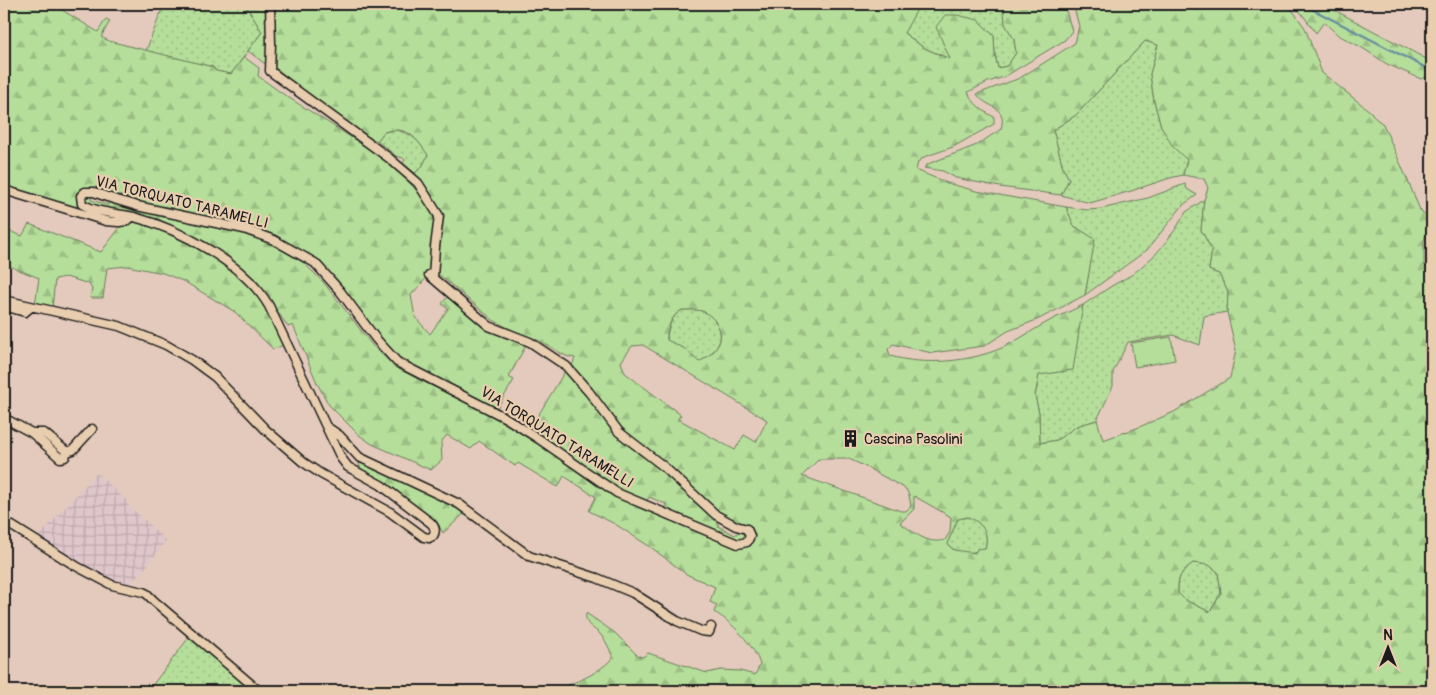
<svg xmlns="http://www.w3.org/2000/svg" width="1436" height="695" font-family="Pangolin,sans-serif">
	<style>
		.industrial { fill: url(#industrial-grid) }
		.grass { fill: url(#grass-dots); stroke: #687d5b }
		.forest { fill: url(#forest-firs); stroke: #687d5b; fill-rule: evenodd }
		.pitch { fill: #b5de9a; stroke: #687d5b }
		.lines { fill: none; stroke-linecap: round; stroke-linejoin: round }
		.stream { stroke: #658c9f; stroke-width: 2 }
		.minor-casing { stroke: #1c1c1c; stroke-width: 11 }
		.minor { stroke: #e8cdaf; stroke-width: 8 }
		.labels { text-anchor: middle; stroke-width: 4.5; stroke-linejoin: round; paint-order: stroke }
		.street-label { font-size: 15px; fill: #1c1c1c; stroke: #e8cdaf }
		.poi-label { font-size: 15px; fill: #1c1c1c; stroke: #e8cdaf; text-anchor: start }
	</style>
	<defs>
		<pattern id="industrial-grid" width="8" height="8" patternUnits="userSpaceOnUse" patternTransform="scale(1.25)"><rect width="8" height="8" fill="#dfc6cb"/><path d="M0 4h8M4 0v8" fill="none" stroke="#bfaaae"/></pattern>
		<pattern id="grass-dots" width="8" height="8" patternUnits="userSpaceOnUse" patternTransform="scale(1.25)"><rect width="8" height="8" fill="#b5de9a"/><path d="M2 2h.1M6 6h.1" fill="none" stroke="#9bbe84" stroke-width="1.8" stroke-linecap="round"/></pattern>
		<pattern id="forest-firs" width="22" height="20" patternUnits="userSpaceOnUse" patternTransform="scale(1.25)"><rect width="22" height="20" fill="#b5de9a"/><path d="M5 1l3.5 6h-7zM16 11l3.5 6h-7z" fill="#9bbe84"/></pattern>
	</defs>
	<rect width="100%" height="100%" fill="#e4cabc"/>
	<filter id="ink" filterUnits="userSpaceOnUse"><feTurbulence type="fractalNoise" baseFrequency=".02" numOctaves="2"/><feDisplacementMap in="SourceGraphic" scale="10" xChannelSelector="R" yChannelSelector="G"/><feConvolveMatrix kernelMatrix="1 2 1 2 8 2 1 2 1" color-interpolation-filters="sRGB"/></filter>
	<g filter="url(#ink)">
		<path class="industrial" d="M97 473 127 501 126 503 166 540 149 564 132 581 131 584 107 577 73 561 38 537Z"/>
		<path class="grass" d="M164 4H245L262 32 231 74 216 71 213 67 146 51Z
			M920 4H1006L1004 11 1005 24 1014 39 1016 53 1007 66 998 68 995 55 994 36 950 59 924 48 903 32Z
			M1145 41 1158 45 1150 74 1154 101 1161 126 1187 160 1183 175 1170 178 1131 191 1090 203 1061 195 1069 179 1063 168 1053 130 1076 115Z
			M396 130C414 134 418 141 428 155L422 167 415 173 403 163 405 160 403 158 396 156 377 141 384 132Z
			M1185 184 1187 189 1197 195 1183 205 1147 250 1085 295 1094 239 1074 226 1066 207 1087 210 1101 209 1148 198Z
			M1204 200 1201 230 1212 250 1209 270 1219 274 1228 292 1227 312 1204 316 1200 345 1173 335 1128 342 1113 372V386L1097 420 1077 426 1057 440 1040 443 1039 413 1035 396 1039 375 1078 328 1083 305 1110 287 1133 274 1155 255 1165 243 1175 230 1186 212Z
			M682 310C689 310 696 309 702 311 708 313 714 319 717 324 727 341 713 354 699 362L667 340C667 329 672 315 682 310Z
			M968 517C981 522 990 532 985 548 973 554 959 555 948 545L949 539 958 519Z
			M1193 563 1209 565 1218 572 1221 593 1210 612 1185 600 1178 593C1177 578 1181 570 1193 563Z
			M190 636 253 691H148Z"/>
		<path class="forest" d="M4 4H62V10L98 32 106 19 110 21 101 37 109 41 213 67 216 71 231 74 244 57 259 68 258 76 283 94 382 157 407 180 426 201 438 217 431 273 411 295 415 317 430 334 448 309 442 304 448 296 487 331 526 345 509 377 514 380 497 408 399 361 385 346 338 284 297 250 218 220 124 199 87 188 81 189C76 197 76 202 82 209L4 185Z
			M245 4H268V63H264L248 51 262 32Z
			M273 4H920L904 33 924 48 950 59 936 27 945 15H957L978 20 994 36 995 55 998 68 1007 66 1016 53 1014 39 1005 24 1004 11 1006 4H1064L1072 31 1065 40 1004 77 988 82 968 92C973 104 983 111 994 117V124L953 147 924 157 918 162 916 170 947 183 976 191 1066 207 1074 226 1095 239 1085 295 1039 319 1008 331 984 346 932 353 893 344 888 349 890 356C925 366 971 362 1004 347 1022 338 1037 327 1055 318 1064 314 1073 310 1083 305L1073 370 1039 375 1035 396 1039 413 1040 443 1057 440 1077 426 1097 420 1103 440 1137 428 1174 412 1230 378 1236 350 1227 312 1228 292 1219 274 1209 270 1212 250 1201 230 1204 200 1208 188 1204 179 1183 175 1187 160 1173 147 1161 126 1154 101 1150 74 1158 45 1145 41 1076 115 1053 130 1063 168 1069 179 1061 195 1000 187 956 178 943 171 924 168 928 164 977 145 1001 129C1008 104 986 109 977 94L1020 78 1075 43 1079 26 1073 4H1288L1305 28 1322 73 1371 112 1375 118 1383 124 1408 181 1420 210 1427 218 1428 226 1424 241V265L1432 273V691H546C571 685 594 677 613 658 610 650 607 642 601 635 594 627 584 626 586 613L615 633 638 656 643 657 648 653 707 673 721 670 740 671 755 675 760 665C756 647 730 620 714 612L717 605 710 602 715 587 686 574 652 548 615 524 589 511 596 497 564 476 558 487 518 463 515 466 479 441 471 449 447 435 441 442 442 460 431 470 372 444 359 435 329 405 317 383 293 325 288 327 266 294 238 266 201 242 85 203 84 200 86 195H92L91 200 108 205 110 200 226 228 270 243 304 263 324 283 353 320 372 345 395 367 420 380 494 416 540 444 597 486 642 509 723 541C735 549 738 551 751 545L752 536 737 524 713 509 617 423 572 366 575 358 566 356 538 340 533 341 493 320 437 273V247L440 219 415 173 422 167 428 155C420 144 412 130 396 130 393 130 388 131 384 132L377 141 364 135 319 102 273 66ZM682 310C689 310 695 309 702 311 708 313 714 319 717 324 727 341 714 354 699 362L685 349 667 340C666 328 672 315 682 310ZM643 345 767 420 756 442 744 435 735 450 678 419 681 415 625 373 621 362 632 346ZM819 459H849L864 466 906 489 909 495 911 506 906 511H901L802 476ZM914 496 951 517 950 532 945 540C927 545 914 532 900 523L914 509ZM968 517C981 522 990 532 985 548L977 549 975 553 954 550 948 545 949 539 958 519ZM1193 563 1209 565 1218 572 1221 593 1210 612 1185 600 1178 593C1177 578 1181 571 1193 563Z
			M1293 4H1323L1432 62V80L1427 77 1421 79 1387 64 1361 47 1338 35 1324 22 1316 33 1302 14Z
			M133 220C178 236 235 259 263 300 272 313 277 331 284 345L273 349 235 312 185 282 163 273 127 266 107 268 103 298H90L92 289 89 284 66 277 55 279 52 309 35 305 39 278 4 264V229L22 236 29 224 101 252 122 225Z
			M565 371 579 385 609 425 626 442 661 468 718 520V526L735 535 740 531 744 534V538L741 540 730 537 664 510 666 504 649 497 646 502 617 490 530 429Z
			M361 462 387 473 465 513 443 533 438 524 423 511 360 468 359 463Z"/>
		<path class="pitch" d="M1171 337 1175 360 1135 367 1131 343Z"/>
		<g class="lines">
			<path class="stream" d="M1302 4 1432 71"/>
			<defs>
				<path id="minor" d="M270 4 271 44 270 71 389 158 418 183 439 216 435 247 433 278
					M4 190 106 221C116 222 124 224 132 217
					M4 300 119 326 166 345 192 360 215 377 266 430 303 462 321 474 390 512 424 537 429 538 433 536C436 531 435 527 431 523L381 485 348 467 341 458 269 306C245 264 180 229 134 217 116 213 97 213 82 204L81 196 85 192H94L107 197 137 206 244 229 274 240 315 263 340 291 376 339 397 362 506 418 539 439 617 493 738 544 747 542 750 536 747 529 736 526 716 515 663 466 619 432 589 392 566 366 530 342 489 326 429 275
					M4 306 25 312 31 307
					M4 418 32 433 60 458 65 457 67 452 44 433H32
					M327 427 339 435 359 457 459 504 529 556 597 578 633 593 677 621 701 631 709 632 711 627
					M67 452 73 450 92 429
					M4 521 76 566 112 585 143 592 147 594 154 601 259 691"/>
			</defs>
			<use href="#minor" class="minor-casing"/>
			<use href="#minor" class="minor"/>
		</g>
	</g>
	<defs>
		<symbol id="building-bare" viewBox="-9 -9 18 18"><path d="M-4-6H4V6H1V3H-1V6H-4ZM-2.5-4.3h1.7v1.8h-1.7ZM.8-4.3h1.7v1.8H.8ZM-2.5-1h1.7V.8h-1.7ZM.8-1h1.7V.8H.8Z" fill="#1c1c1c" stroke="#e8cdaf" stroke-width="2.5" paint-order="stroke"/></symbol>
	</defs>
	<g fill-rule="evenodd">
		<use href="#building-bare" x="838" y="426" width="25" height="25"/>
	</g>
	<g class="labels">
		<g class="street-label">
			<text transform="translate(182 202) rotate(14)" y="5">VIA TORQUATO TARAMELLI</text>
			<text transform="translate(557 437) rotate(32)" y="5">VIA TORQUATO TARAMELLI</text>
		</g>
		<g class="poi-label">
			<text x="864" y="444">Cascina Pasolini</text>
		</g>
	</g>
	<rect width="1436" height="695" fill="none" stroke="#e8cdaf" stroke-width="20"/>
	<rect x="10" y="10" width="1416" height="675" fill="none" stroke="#1c1c1c" stroke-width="2" filter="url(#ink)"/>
	<g transform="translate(1388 648)" stroke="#e8cdaf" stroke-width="4" paint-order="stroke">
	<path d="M0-4L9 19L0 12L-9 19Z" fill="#1c1c1c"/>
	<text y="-8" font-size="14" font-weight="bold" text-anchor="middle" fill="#1c1c1c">N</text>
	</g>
</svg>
